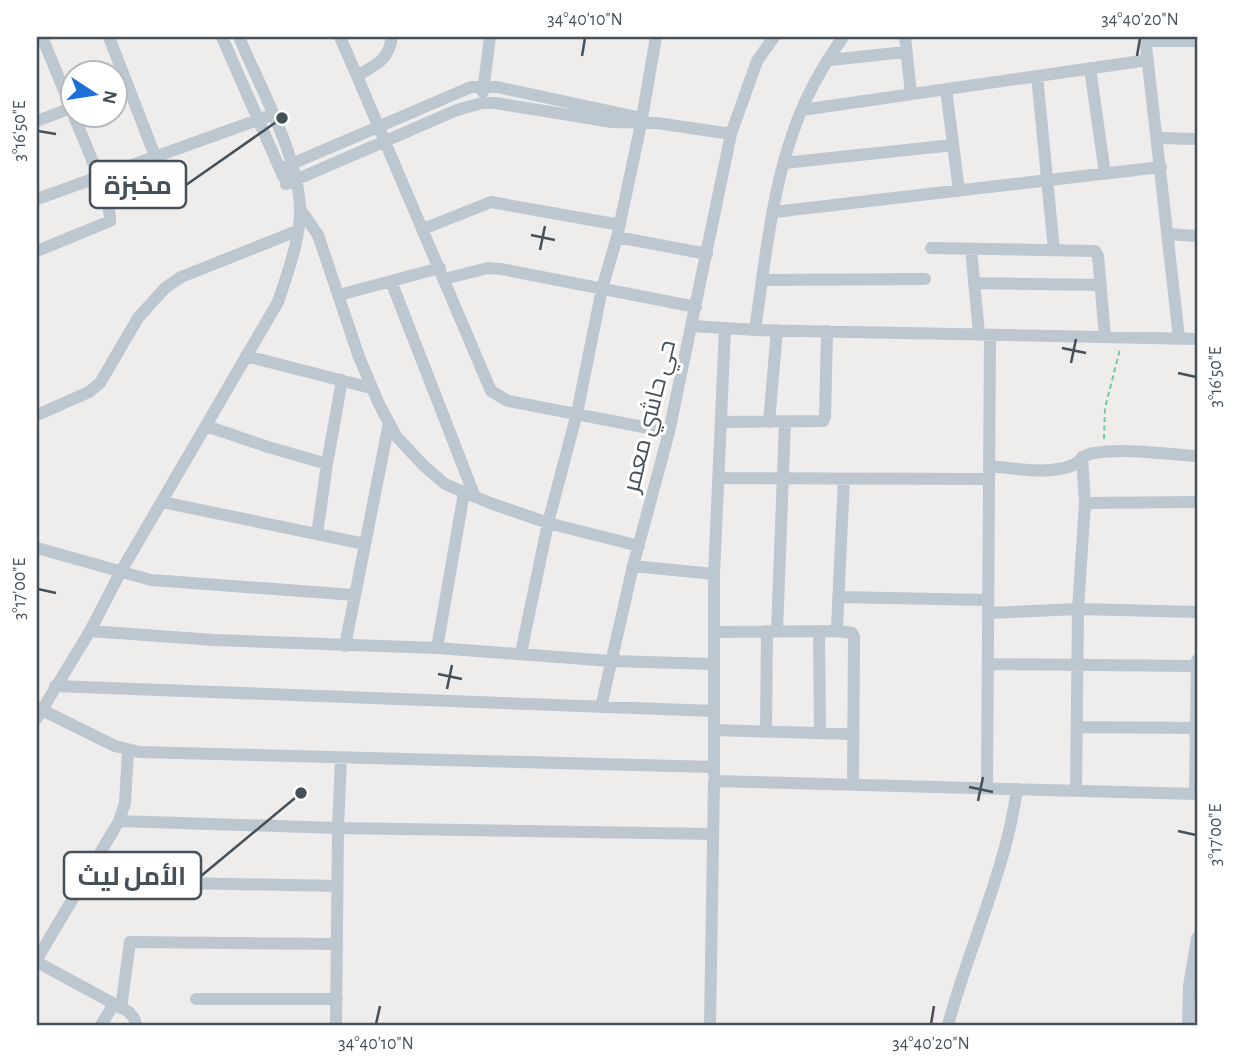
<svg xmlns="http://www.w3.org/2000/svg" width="1234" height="1062" font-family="'Alegreya Sans',Cairo,sans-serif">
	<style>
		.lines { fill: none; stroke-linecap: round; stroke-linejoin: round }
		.path { stroke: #73ca9f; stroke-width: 2; stroke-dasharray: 5 3.5; stroke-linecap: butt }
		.minor { stroke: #bdc7cf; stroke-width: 12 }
		.ticks { fill: none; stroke: #455059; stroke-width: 2.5 }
		.labels { text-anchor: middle; stroke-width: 6; stroke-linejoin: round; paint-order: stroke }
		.street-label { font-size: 24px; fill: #455059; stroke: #fff }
		.leader { fill: none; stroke: #455059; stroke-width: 2.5 }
		.callout-dot { fill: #455059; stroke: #fff; stroke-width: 2.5 }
		.callout { fill: #fff; stroke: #455059; stroke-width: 2.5 }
		.callout-label { font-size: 26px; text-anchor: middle; font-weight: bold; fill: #455059 }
		.neatline { fill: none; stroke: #455059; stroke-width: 2.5 }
		.ticks-label { font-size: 18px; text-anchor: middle; fill: #455059 }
	</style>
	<rect width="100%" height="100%" fill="#efecec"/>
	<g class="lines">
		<path class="path" d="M1104 439 1105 408 1120 349"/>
		<path class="minor" d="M42 37 74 115
			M109 37 155 156
			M222 37 283 176
			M340 37 357 76
			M392 37C388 61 377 64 357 76L491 391 508 401 669 432
			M905 37 911 94
			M1145 37 1179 338
			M1146 41H1197
			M829 60 906 52
			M1090 68 1105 174
			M1037 76 1054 250
			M946 89 959 191
			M483 92 490 37
			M802 110 1148 60
			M37 121 71 108
			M1157 138 1197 139
			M784 163 953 145
			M280 169 471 87H497L637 117
			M286 184 457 110 482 103H495L612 122 657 123 731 134 757 61 774 37
			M37 199 272 115
			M300 209 318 235 359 357 379 404 396 436 424 466 445 484 490 503 548 523 639 546
			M774 212 1161 167
			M423 229 491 202 620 225
			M1168 234 1197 236
			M617 237 707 254
			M931 248 1095 251 1098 256 1105 337
			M971 249 979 334
			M37 251 110 221C112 202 82 137 74 116
			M444 279 488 268 501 269 696 307
			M762 280 925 279
			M391 281 475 497
			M974 283 1101 285
			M339 295 440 268
			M693 326 755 330 1197 339
			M755 330C766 254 773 173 805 102 815 80 829 57 843 37
			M246 356 371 388
			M37 415 89 392 100 383 138 318 165 288 181 277 297 231
			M721 422 823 421 825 417 827 331
			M769 422 777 330
			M206 426 268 447 327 464 317 534
			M1082 457 1085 503
			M327 464 342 380
			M989 466C1014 468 1046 475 1071 466 1079 463 1083 454 1094 453 1127 448 1164 454 1197 456
			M718 478 989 479
			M844 479 837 627 838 631 852 633 854 637 853 785
			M162 502 365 544
			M1197 502 1085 503 1078 609 1197 612
			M37 548 151 580 355 595
			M633 566 714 574
			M838 597 988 600
			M988 613 1078 609 1076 790
			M90 631 214 640 437 648 611 661 714 664
			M777 631 785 422
			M819 631 820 733
			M714 632 838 631
			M345 646 389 423
			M437 648 464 493
			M521 653 548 523 577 413 602 289 617 237 641 124 656 37
			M988 664 1197 666
			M55 686 714 711
			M601 707 633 566 669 432 731 134
			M42 710 115 746 139 752 714 767
			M37 718 90 631 120 573 278 302C287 275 301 237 300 208 298 155 260 87 239 37
			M1077 727 1197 728
			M714 730 852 734
			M766 731 767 631
			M714 774V574L725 329
			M987 788 990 335
			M1195 793 1197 660
			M119 821 338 828 713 834
			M82 881 337 886
			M37 959 119 821 125 803 128 751
			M37 962 129 1012 134 1018 136 1025
			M196 999H337
			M121 1008 130 942 337 944
			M101 1025 114 1004
			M336 1025 338 828 341 758
			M710 1025 714 781 1197 794
			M948 1025C969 946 1006 870 1017 789
			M1188 1025 1189 986 1197 938"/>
	</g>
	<path class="ticks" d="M582 56 585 38M1137 56 1140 38M38 131 56 134M531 235 555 240M540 250 545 226M1062 348 1086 353M1071 363 1076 339M1178 373 1196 377M38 589 56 593M438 674 462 679M447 689 452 665M969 787 993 792M978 801 983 777M1178 831 1196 835M376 1024 380 1006M931 1024 934 1006"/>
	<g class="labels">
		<g class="street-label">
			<text transform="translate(649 416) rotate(-76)" y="8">حي حاشي معمر</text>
		</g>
	</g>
	<path class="leader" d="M282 118L186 185M301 793L201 876"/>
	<g class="callout-dot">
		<circle cx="282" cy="118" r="7"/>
		<circle cx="301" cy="793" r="7"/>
	</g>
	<g class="callout">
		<rect x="90" y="161" width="96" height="47" rx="7"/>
		<rect x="64" y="852" width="137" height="47" rx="7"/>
	</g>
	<g class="callout-label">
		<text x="138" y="194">مخبزة</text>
		<text x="132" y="885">الأمل ليث</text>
	</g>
	<rect width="1234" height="1062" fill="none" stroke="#ffffff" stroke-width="77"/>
	<g transform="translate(94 94) rotate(102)"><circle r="33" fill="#ffffff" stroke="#b5b9bd" stroke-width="2"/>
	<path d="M0-5L12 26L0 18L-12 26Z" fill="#1c6ed9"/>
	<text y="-10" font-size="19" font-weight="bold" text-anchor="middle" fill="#455059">N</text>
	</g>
	<rect x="38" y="38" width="1158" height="986" class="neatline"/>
	<g class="ticks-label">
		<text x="585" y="25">34°40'10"N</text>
		<text x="1140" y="25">34°40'20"N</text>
		<text transform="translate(19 131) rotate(-90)" y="6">3°16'50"E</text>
		<text transform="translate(1215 377) rotate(-90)" y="6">3°16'50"E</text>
		<text transform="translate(19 589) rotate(-90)" y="6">3°17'00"E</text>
		<text transform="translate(1215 835) rotate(-90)" y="6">3°17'00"E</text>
		<text x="376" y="1049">34°40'10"N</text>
		<text x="931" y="1049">34°40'20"N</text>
	</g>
</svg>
